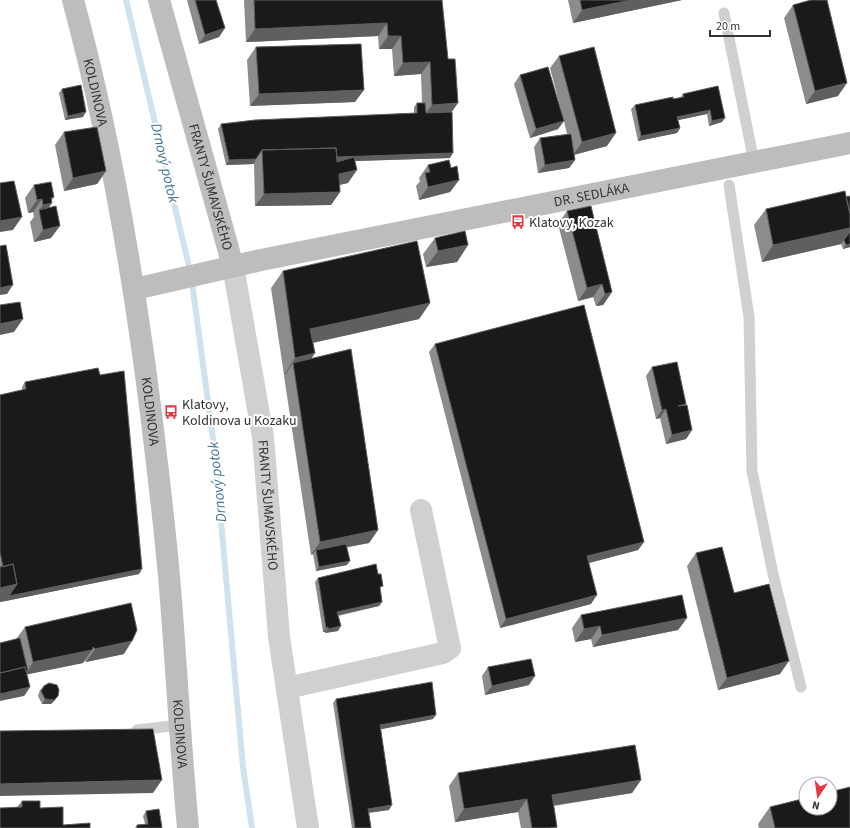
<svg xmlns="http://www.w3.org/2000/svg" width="850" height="828" font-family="'Source Sans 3',sans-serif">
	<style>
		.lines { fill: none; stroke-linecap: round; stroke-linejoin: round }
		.stream { stroke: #cfe2ee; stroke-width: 6 }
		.lane { stroke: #d0d0d0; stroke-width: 11 }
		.street { stroke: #d0d0d0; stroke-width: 22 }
		.secondary { stroke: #bdbdbd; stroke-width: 22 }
		.wall { fill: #8c8c8c }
		.shaded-wall { fill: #5f5f5f }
		.building { fill: #1a1a1a; stroke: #5f5f5f }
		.labels { text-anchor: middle; stroke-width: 4; stroke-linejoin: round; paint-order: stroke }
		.street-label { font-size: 14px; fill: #333; stroke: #fff }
		.poi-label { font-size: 14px; fill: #333; stroke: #fff; text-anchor: start }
		.water-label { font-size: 15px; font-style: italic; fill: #3f7597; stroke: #fff }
	</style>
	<rect width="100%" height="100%" fill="#fff"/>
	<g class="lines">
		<path class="stream" d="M126 0 191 275 215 454 243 767 252 828"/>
		<path class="lane" d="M724 13 754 162
			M729 185 749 317 752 471 773 574 801 687
			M137 730 180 725"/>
		<g class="street">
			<path id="s1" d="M233 266 263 437 279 637 308 828"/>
			<path d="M287 688 443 653 450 648 421 510"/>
		</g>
		<g class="secondary">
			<path id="s2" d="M73 0C115 155 140 312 158 472 163 515 168 558 171 601 177 677 181 753 188 828"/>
			<path id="s3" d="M159 0 233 266"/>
			<path id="s4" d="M135 289 261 260 850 143"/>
		</g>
	</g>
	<path class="wall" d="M187 0H216L225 28 219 37 199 44Z
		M244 0H442L452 112 450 158 355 161 348 183 339 185 340 192 331 205 255 206 254 164 226 165 218 129 221 124 414 113V107L417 103H422L421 74 394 76 392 49H379L378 36 246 42Z
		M568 0H682L573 23Z
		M793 5 838 96 806 104 784 18Z
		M361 44 355 102 250 106 247 60 256 47Z
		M559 56 607 146 574 155 575 160 569 168 538 173 534 147 540 138 567 134 564 121 558 129 530 138 514 84 520 75 561 110 550 68Z
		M718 86 722 122 709 126 707 114 678 120 680 128 677 133 638 141 631 109 635 105 680 98 683 94Z
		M62 89 83 117 65 120 59 93Z
		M64 132 106 171 97 184 64 191 55 145Z
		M428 165 451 168 459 180 450 192 419 200 416 186 420 181 419 178Z
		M34 185 52 200 49 207 51 238 34 242 30 222 34 217 33 212 28 213 25 198Z
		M850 196V247L843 249 841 244 762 262 754 225 766 209Z
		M567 211 612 292 603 305 596 306 593 297 578 301 558 224Z
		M435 238 468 245 457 262 426 267 423 254Z
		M283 271 430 303 419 319 313 343 312 358 378 530 369 543 347 547V565L316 571 313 554 311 555 284 376 285 375H284L271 288Z
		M435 344 644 542 638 550 589 563 591 604 500 628 429 352Z
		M652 367 686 404 685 406 692 430 686 439 666 444 660 418 656 419 646 376Z
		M25 382 142 569 139 574 0 602V395L22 390V387Z
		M696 553 734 593 780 674 718 690 687 566Z
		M318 578 380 590 382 602 379 606 338 616V631L325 633V632H323L315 582Z
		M581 615 687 618 678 630 593 647 591 639 575 642 572 628Z
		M25 627 124 654 86 662 84 660 83 663 27 674 30 687 24 696 16 639Z
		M488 667 529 685 485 695 482 676Z
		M44 686 58 696 55 700 51 704H42L38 696 40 690Z
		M336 699 433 719 381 729 389 810 369 813 371 828H352L333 703Z
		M458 773 641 780 632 793 554 806 557 828H521L518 812 455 822 449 786Z
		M22 801 40 808 63 825 0 828Z
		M770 807 850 828H759L758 824Z
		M146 811 162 828H135L137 825 145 824 143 816Z"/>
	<path class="shaded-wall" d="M631 0H682L573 23 582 10Z
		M387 23 378 36 246 42 255 29Z
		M225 28 219 37 199 44 205 35Z
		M388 36H401L392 49H379Z
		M430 62 421 74 394 76 403 63Z
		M847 83 838 96 806 104 815 91Z
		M364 90 355 102 250 106 259 94Z
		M458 103 449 116 423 117 432 105Z
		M710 110 707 114 674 121 677 117Z
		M86 112 83 117 65 120 68 116Z
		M725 118 722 122 709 126 712 121Z
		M564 121 558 129 530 138 536 129Z
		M680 128 677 133 638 141 641 136Z
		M616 133 607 146 573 155 582 142Z
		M453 153 450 158 263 164V159Z
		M256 159 254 163V164L226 165 229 160Z
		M575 160 569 168 538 173 545 165Z
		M357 170 348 183 330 187 339 174Z
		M106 171 97 184 64 191 73 178Z
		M459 180 450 192 419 200 428 187Z
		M340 192 331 205 255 206 264 194Z
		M54 197 49 204 52 203 43 216 39 210 43 205 51 198Z
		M42 199 33 212 28 213 37 200Z
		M22 217 13 230 0 232V221Z
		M60 226 51 238 34 242 43 230Z
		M850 228V232L841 244 762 262 773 245Z
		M850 244V247L843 249 846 245Z
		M468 245 457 262 426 267 438 251Z
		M602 284 593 297 578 301 587 288Z
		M13 285 7 294 0 295V288Z
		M612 292 603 305 596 306 605 294Z
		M430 303 419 319 298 346 310 329Z
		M23 319 14 332 0 335V324Z
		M315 353 304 370 293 363 285 375H284L295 358Z
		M666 409 660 418 656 419 662 410Z
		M692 430 686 439 666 444 672 435Z
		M378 530 369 543 317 553 316 550 313 554 311 555 320 542Z
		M644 542 638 550 581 565 587 556Z
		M350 561 347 565 316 571 319 567Z
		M142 569 139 574 6 601 9 596Z
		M17 584 6 601 0 602V588Z
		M597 595 591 604 500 628 506 619Z
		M382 602 379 606 334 616 337 612Z
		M687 618 678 630 593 647 602 635Z
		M341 626 338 631 325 633 328 629Z
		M600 626 591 639 575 642 584 629Z
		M328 627 325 632H323L326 628Z
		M132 641 124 654 86 662 95 649Z
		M92 650 83 663 0 680 28 671 33 662Z
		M789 661 780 674 718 690 727 678Z
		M535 676 529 685 485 695 492 686Z
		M30 687 24 696 0 701V694Z
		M58 696 55 700 51 704H42L45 699Z
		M436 715 433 719 377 730 380 725Z
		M162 780 153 793 0 796V784Z
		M641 780 632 793 543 807 552 795Z
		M527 799 518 812 455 822 464 809Z
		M392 805 389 810 365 813 368 809Z"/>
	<path class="building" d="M195 0H216L225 28 205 35Z
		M254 0H442L448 59H455L458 103 432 105 430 62 403 63 401 36H388L387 23 255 29Z
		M580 0H631L582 10Z
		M811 0H827L847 83 815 91 793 5Z
		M361 44 364 90 259 94 256 47Z
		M594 47 616 133 582 142 559 56Z
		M548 67 564 121 536 129 520 75Z
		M81 85 86 112 68 116 62 89Z
		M718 86 725 118 712 121 710 110 677 117 680 128 641 136 635 105 673 97V99L684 97 683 94Z
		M417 103H425L426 113 452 112 453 153 337 157 336 148 262 150 256 159 229 160 221 124 255 120 417 113Z
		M97 127 106 171 73 178 64 132Z
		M571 134 575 160 545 165 540 138Z
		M336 148 337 162 354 157 357 170 339 174 340 192 264 194 262 150Z
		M449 160 451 168 457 166 459 180 428 187 425 173 430 172 428 165Z
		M14 181 22 217 0 221V183Z
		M51 182 54 197 51 198 52 203 43 205 42 199 37 200 34 185Z
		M845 191 850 214V228L773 245 766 209Z
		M850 196V214L846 197Z
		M56 206 60 226 43 230 39 210Z
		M591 206 612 292 605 294 602 284 587 288 567 211Z
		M465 231 468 245 438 251 435 238Z
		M850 232V244L846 245 844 240Z
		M417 241 430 303 310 329 315 353 295 358 283 271Z
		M6 245 13 285 0 288V246Z
		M20 302 23 319 0 324V305Z
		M584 305 644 542 587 556 597 595 506 619 435 344Z
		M351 349 378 530 320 542 293 363Z
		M677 362 686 404 678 406 687 405 692 430 672 435 666 409 662 410 652 367Z
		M98 368 100 375 124 371 142 569 9 596 17 584 13 564 3 567 0 552V395L26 389 25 382Z
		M346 544 350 561 319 567 316 550Z
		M722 547 734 593 769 584 789 661 727 678 696 553Z
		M13 564 17 584 0 588V567Z
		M376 564 378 574H381L383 586 380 587 382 602 337 612 341 626 328 629V627L326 628 318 578Z
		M682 595 687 618 602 635 600 626 584 629 581 615Z
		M131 603 137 630 132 641 95 649 93 647 92 650 33 662 25 627Z
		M20 638 28 671H26L25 667 0 673V643Z
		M531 659 535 676 492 686 488 667Z
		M25 667 30 687 0 694V673Z
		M432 682 436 715 380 725 392 805 368 809 371 828H355L336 699Z
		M49 683 57 685 59 690 58 696 54 700 45 699 41 691 44 686Z
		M153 729 162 780 0 784V731Z
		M635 745 641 780 552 795 557 827 549 828H532L527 799 464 809 458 773Z
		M850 787V828H775L770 807 806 798V808H830V792Z
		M22 801H40V808L63 807V825L90 823V828H0V808L22 807Z
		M159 809 162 828H137V825L148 824 146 811Z"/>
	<defs>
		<symbol id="bus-bare" viewBox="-9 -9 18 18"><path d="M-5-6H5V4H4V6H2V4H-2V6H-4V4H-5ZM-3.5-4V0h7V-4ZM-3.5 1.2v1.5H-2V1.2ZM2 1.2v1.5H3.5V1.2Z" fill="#e63946" stroke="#fff" stroke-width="2.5" paint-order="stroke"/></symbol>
	</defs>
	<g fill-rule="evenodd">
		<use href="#bus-bare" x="508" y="212" width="20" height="20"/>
		<use href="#bus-bare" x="161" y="402" width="20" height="20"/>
	</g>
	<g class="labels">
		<g class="street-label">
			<text dy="5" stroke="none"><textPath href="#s2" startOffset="95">KOLDINOVA</textPath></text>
			<text dy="5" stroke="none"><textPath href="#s3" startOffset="194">FRANTY ŠUMAVSKÉHO</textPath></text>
			<text dy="5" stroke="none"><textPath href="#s4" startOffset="466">DR. SEDLÁKA</textPath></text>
			<text dy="5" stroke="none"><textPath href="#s2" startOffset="419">KOLDINOVA</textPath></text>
			<text dy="5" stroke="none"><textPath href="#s1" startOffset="242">FRANTY ŠUMAVSKÉHO</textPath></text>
			<text dy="5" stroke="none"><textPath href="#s2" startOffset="743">KOLDINOVA</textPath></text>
		</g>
		<g class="poi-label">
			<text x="529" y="227">Klatovy, Kozak</text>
			<text x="182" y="409">Klatovy,<tspan x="182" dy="16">Koldinova u Kozaku</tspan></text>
		</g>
		<g class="water-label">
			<text transform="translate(165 163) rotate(77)" y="5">Drnový potok</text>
			<text transform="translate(217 482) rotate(-96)" y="5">Drnový potok</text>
		</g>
	</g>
	<g transform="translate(818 796) rotate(193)"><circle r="19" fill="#ffffff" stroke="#adadad"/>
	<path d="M0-3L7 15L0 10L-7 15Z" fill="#e63946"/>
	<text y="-6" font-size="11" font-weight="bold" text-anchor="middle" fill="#333333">N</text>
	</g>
	<path d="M710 30v6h60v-6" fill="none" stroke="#333333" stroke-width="2"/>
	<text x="716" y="30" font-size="12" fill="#333333" stroke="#ffffff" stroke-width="3" paint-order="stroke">20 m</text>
</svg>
